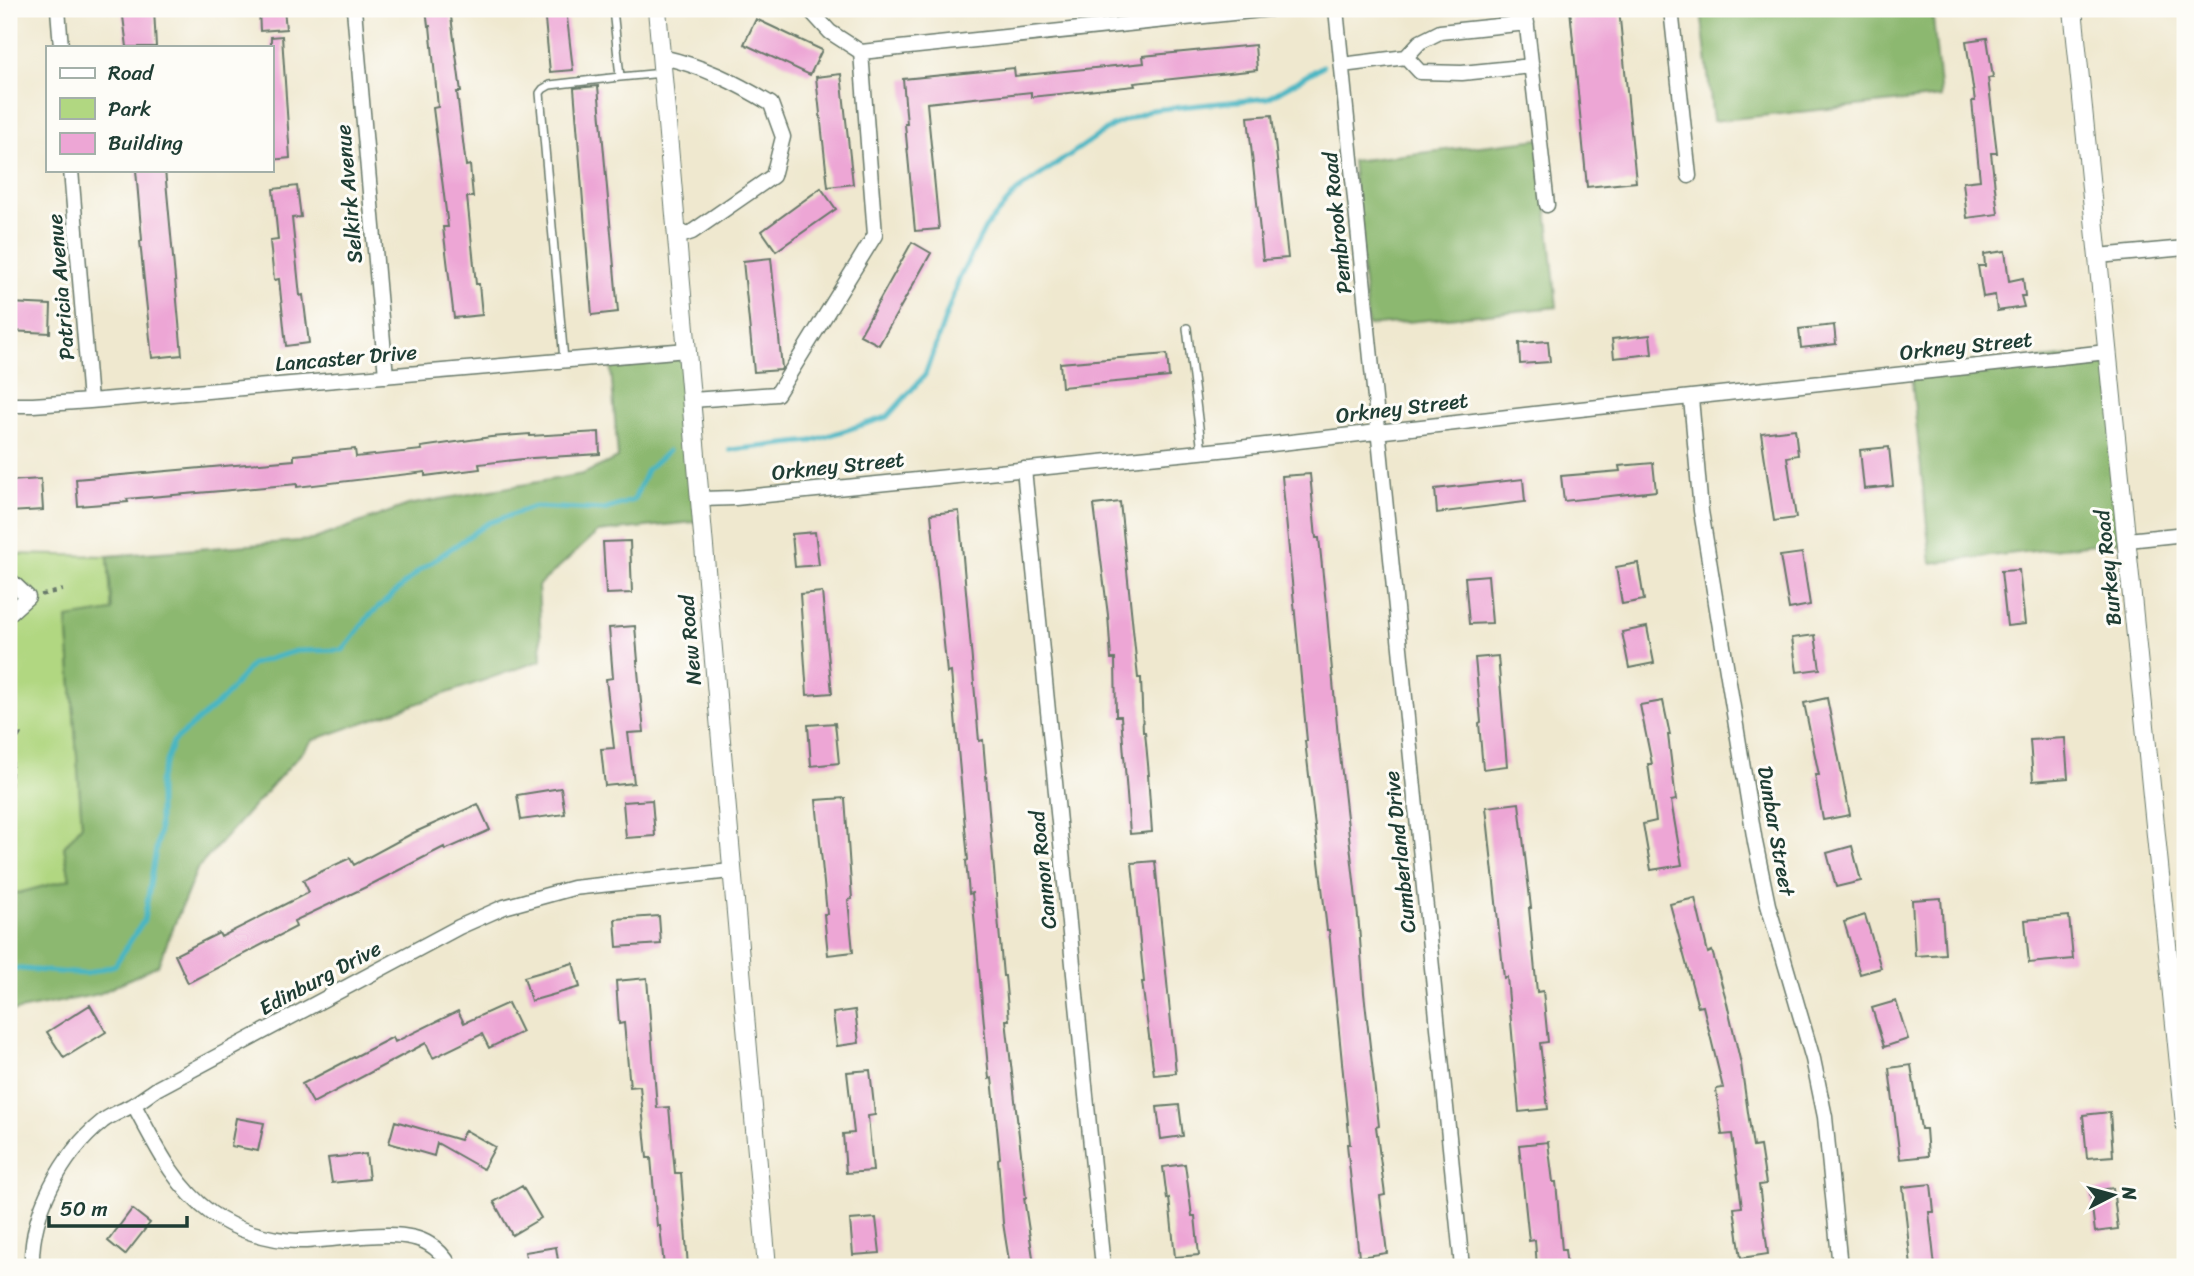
<svg xmlns="http://www.w3.org/2000/svg" width="2194" height="1276" font-family="Sriracha,sans-serif">
	<style>
		.green { fill: #b1d781; stroke: #688a5a; stroke-width: 2 }
		.forest { fill: #8cb86f; stroke: #567a52; stroke-width: 2 }
		.lines { fill: none; stroke-linecap: round; stroke-linejoin: round }
		.stream { stroke: #48b6c3; stroke-width: 5 }
		.building { fill: #eda6d5 }
		.service-casing { stroke: #68796a; stroke-width: 10 }
		.minor-casing { stroke: #68796a; stroke-width: 17 }
		.tertiary-casing { stroke: #68796a; stroke-width: 20 }
		.path { stroke: #68796a; stroke-width: 3.5; stroke-dasharray: 5 5; stroke-linecap: butt }
		.service { stroke: #fff; stroke-width: 7 }
		.minor { stroke: #fff; stroke-width: 14 }
		.tertiary { stroke: #fff; stroke-width: 18 }
		.labels { text-anchor: middle; stroke-width: 6; stroke-linejoin: round; paint-order: stroke }
		.street-label { font-size: 21px; fill: #1f3d34; stroke: #fdfcf7 }
	</style>
	<rect width="100%" height="100%" fill="#fdfcf7"/>
	<filter id="ink" filterUnits="userSpaceOnUse"><feTurbulence type="fractalNoise" baseFrequency=".0143" numOctaves="2"/><feDisplacementMap in="SourceGraphic" scale="14" xChannelSelector="R" yChannelSelector="G"/><feConvolveMatrix kernelMatrix="1 2 1 2 8 2 1 2 1" color-interpolation-filters="sRGB"/></filter>
	<filter id="wash" filterUnits="userSpaceOnUse"><feTurbulence type="fractalNoise" baseFrequency=".00686" numOctaves="4" result="noise"/><feDisplacementMap in="SourceGraphic" scale="28" xChannelSelector="R" yChannelSelector="G"/><feGaussianBlur stdDeviation="1.57" result="paint"/><feColorMatrix in="noise" values="0 0 0 0 0 0 0 0 0 0 0 0 0 0 0 0 0 1.4 0 .05"/><feComposite in="paint" operator="in"/></filter>
	<g filter="url(#wash)">
		<rect width="100%" height="100%" fill="#efe8cf"/>
		<path class="green" d="M9 554 108 556 112 611 67 619 82 825 64 847 70 880 18 893 9 892Z"/>
		<path class="forest" d="M1701 9H1932L1941 97 1713 121Z
			M1540 139 1557 307 1368 326 1352 161Z
			M687 350 703 521 598 532 538 586 542 660 313 740 197 869 158 965 99 994 9 1012V892L19 893 70 879 64 847 82 825 67 618 112 611 108 556 312 540 408 505 583 474 618 458 610 356Z
			M2107 352 2128 540 1931 563 1911 373Z"/>
		<g class="lines">
			<path class="stream" d="M730 450 812 441 887 417 925 375 959 279 985 228 1017 191 1112 126 1151 110 1268 98 1323 66
				M9 968 85 974 115 965 144 920 159 832V781L173 742 224 698 252 664 296 651 343 650 369 616 420 570 488 523 534 507 604 510 634 500 647 470 668 451"/>
		</g>
		<g id="blocks">
			<path class="building" d="M122 9H154L156 47H127Z
				M259 9H284L286 29 260 31Z
				M426 9H450L461 92H457L466 166 470 165 473 197H467L476 284H479L482 315 454 318 443 227H448L433 108 438 107 430 26H428Z
				M544 9H566L573 70 550 72Z
				M1570 9H1619L1636 182 1587 187Z
				M756 19 822 50 810 75 744 44Z
				M282 36 290 158 271 160V37Z
				M1987 38 1993 77 1988 78 1997 153H1991L1998 214 1967 218 1963 182 1980 180 1972 101H1975L1966 41Z
				M1255 45 1257 70 1134 83 1135 86 1031 97V92L927 103 939 229 915 231 905 124H907L903 79 1014 68 1015 76 1144 63 1143 56Z
				M841 74 853 184 828 187 816 77Z
				M598 86 618 312 592 315 574 88Z
				M1272 115 1288 258 1263 260 1248 117Z
				M136 170H165L182 355 152 358 140 241 142 240Z
				M297 186 301 217 292 218 300 296 303 295 309 343 286 346 279 279 274 280 270 241 278 240 273 189Z
				M821 188 836 209 776 251 762 231Z
				M912 242 931 253 879 345 860 335Z
				M2005 251 2009 281 2023 278 2025 296H2021L2024 307 1997 311 1995 295 1983 297 1978 266H1985L1984 254Z
				M771 258 782 368 781 370 754 372 743 261Z
				M10 303 51 305 50 333 9 331Z
				M1834 325 1836 344 1801 348 1799 329Z
				M1650 335 1652 354 1614 358 1612 339Z
				M1548 341 1550 362 1520 364 1519 343Z
				M1167 354 1169 377 1062 387 1060 363Z
				M1795 429 1798 455 1787 457 1796 518 1774 521 1761 433Z
				M599 432 600 454 532 458 479 464 480 469 425 476V472L297 487V484L221 491 127 499 128 502 78 506 76 479 294 460V455L355 449 356 457 422 450 421 447 491 437 530 434V436Z
				M1889 447 1893 486 1864 489 1860 450Z
				M1653 463 1656 491 1564 501 1561 476 1620 471 1619 466Z
				M1310 474 1316 538H1319L1326 604 1338 737 1359 926 1364 993 1379 1126 1376 1127 1385 1195 1380 1196 1387 1253 1359 1257 1347 1144H1350L1329 930H1327L1305 741H1307L1282 476Z
				M41 479 43 510 9 512V481Z
				M1523 479 1525 502 1437 513 1435 489Z
				M1120 502 1138 678H1141L1143 732H1145L1149 775H1148L1152 832 1130 834 1121 716H1116L1115 659H1111L1108 615 1094 505Z
				M959 511 979 741 983 740 1003 976H1005L1009 1020H1006L1026 1198H1024L1034 1264 1014 1267H1010L1003 1223 998 1159 1000 1158 992 1078 989 1079 972 893 969 894 966 861 968 860 951 672 947 673 931 514Z
				M815 532 819 565 795 567 792 534Z
				M630 541 632 593 606 594 603 542Z
				M1802 553 1810 605 1789 609 1780 556Z
				M1638 563 1644 600 1622 604 1616 567Z
				M2019 570 2025 624 2007 626 2001 571Z
				M1488 575 1492 623 1469 624 1465 577Z
				M822 592 832 693 807 695 800 594Z
				M635 626 638 661H637L644 732 628 733 634 783 605 786 601 749 614 748 606 679 613 678 609 628Z
				M1647 627 1654 663 1629 668 1622 632Z
				M1815 635 1820 669 1797 672 1792 638Z
				M1498 656 1507 766 1483 769 1479 723 1481 722 1475 658Z
				M1827 698 1850 815 1823 820 1815 775H1819L1804 703Z
				M1663 701 1670 735H1668L1676 800 1671 801 1682 865 1651 870 1643 824 1656 821 1648 764H1652L1640 705Z
				M835 723 839 763 811 766 808 725Z
				M2065 738 2068 778 2033 781 2030 740Z
				M561 788 565 814 521 820 517 795Z
				M845 798 852 899 848 900 853 952 828 955 824 914H827L816 800Z
				M652 800 655 836 626 838 623 802Z
				M1519 803 1531 908H1529L1537 992 1543 991 1548 1042 1540 1043 1548 1109 1519 1112 1507 977 1504 978 1486 807Z
				M478 804 490 830 445 850 444 847 368 886 294 921 296 927 188 983 175 955 219 933 221 937 309 892 303 880 350 858 354 865 413 833Z
				M1852 846 1861 881 1836 887 1827 853Z
				M1155 861 1176 1073 1154 1075 1142 982H1144L1132 863Z
				M1695 898 1708 953 1712 951 1726 999 1741 1064 1753 1147 1760 1146 1766 1184 1759 1185 1768 1254 1741 1258 1734 1208 1742 1207 1732 1134 1722 1135 1716 1089 1723 1088 1703 1006 1698 1007 1670 904Z
				M1941 898 1945 954 1915 956 1912 900Z
				M1865 915 1881 968 1860 974 1844 922Z
				M659 916 661 944 617 947 615 919Z
				M2069 916 2073 959 2029 963 2025 920Z
				M573 963 580 987 531 1001 524 977Z
				M647 978 657 1108 669 1107 675 1173H681L688 1267H664L660 1226H657L651 1158H647L640 1086 630 1087 624 1023 619 1024 616 981Z
				M1896 1001 1908 1039 1884 1047 1872 1008Z
				M508 1003 522 1032 489 1048 482 1034 433 1058 426 1043 313 1103 302 1084 393 1037 395 1042 458 1011 464 1023Z
				M90 1005 106 1032 64 1058 47 1032Z
				M855 1010 859 1043 837 1046 833 1013Z
				M1911 1065 1921 1129H1926L1928 1156 1900 1159 1889 1068Z
				M870 1070 875 1115 868 1116 873 1171 846 1173 843 1134 854 1133 847 1072Z
				M1179 1105 1183 1136 1161 1139 1157 1107Z
				M2110 1112 2113 1156 2087 1158 2083 1115Z
				M236 1118 264 1123 258 1151 231 1146Z
				M395 1121 460 1140 465 1130 495 1147 483 1169 437 1143 434 1156 389 1143Z
				M1548 1142 1553 1182H1556L1562 1250H1565L1567 1267H1537L1535 1240 1529 1241 1519 1145Z
				M366 1154 369 1179 332 1183 328 1158Z
				M1185 1164 1192 1216H1195L1199 1255 1175 1257 1169 1198 1167 1199 1163 1167Z
				M1931 1184 1934 1212H1929L1935 1267H1911L1903 1187Z
				M522 1186 541 1218 512 1235 494 1202Z
				M2113 1188 2118 1229 2095 1232 2090 1191Z
				M132 1209 150 1223 125 1255 108 1241Z
				M876 1218 880 1253 853 1255 850 1220Z
				M556 1247 559 1267H528L525 1252Z"/>
		</g>
	</g>
	<g filter="url(#ink)">
		<use href="#blocks" fill-opacity="0" stroke="#68796a" stroke-width="2"/>
		<g class="lines">
			<defs>
				<path id="service" d="M613 9 620 77 663 73
					M1187 328 1202 452
					M564 360 540 93 543 89 550 85 620 77"/>
				<path id="minor" d="M58 9 61 47
					M354 9 386 376
					M1336 9 1462 1267
					M1525 9 1547 205
					M1671 9 1689 176
					M861 52 1271 9
					M662 57C703 66 735 82 771 104L783 137 773 176 692 232 677 237
					M1406 57 1420 72 1462 73 1532 66
					M1342 65 1406 57 1420 42 1440 32 1527 23
					M71 170 90 401
					M2098 256 2185 248
					M1691 398 1701 511 1755 842 1768 905 1813 1059 1825 1117 1840 1267
					M692 400 777 394 875 235 861 52 830 32 809 9
					M9 405H33L90 401 687 350
					M1024 469 1103 1267
					M701 499 735 498 1230 449 1534 414 2107 352
					M2128 540 2185 534
					M9 579 28 597 9 614
					M134 1105C155 1144 174 1186 211 1213 235 1230 268 1240 297 1241 333 1242 400 1225 429 1244 438 1249 446 1259 451 1267
					M32 1267C30 1213 61 1155 103 1121 111 1115 122 1111 131 1106 141 1101 149 1094 158 1088L459 927 504 907 573 888 731 871"/>
				<path id="tertiary" d="M657 9 767 1267
					M2073 9 2185 1124"/>
			</defs>
			<use href="#service" class="service-casing"/>
			<use href="#minor" class="minor-casing"/>
			<use href="#tertiary" class="tertiary-casing"/>
			<path class="path" d="M41 595 63 590
				M9 706C13 714 15 728 20 734L13 746 10 795 11 845"/>
			<use href="#service" class="service"/>
			<use href="#minor" class="minor"/>
			<use href="#tertiary" class="tertiary"/>
		</g>
	</g>
	<g class="labels">
		<g class="street-label">
			<text transform="translate(349 194) rotate(-95)" y="7">Selkirk Avenue</text>
			<text transform="translate(1337 223) rotate(-96)" y="7">Pembrook Road</text>
			<text transform="translate(61 287) rotate(-95)" y="7">Patricia Avenue</text>
			<text transform="translate(1966 346) rotate(-6)" y="7">Orkney Street</text>
			<text transform="translate(346 358) rotate(-5)" y="7">Lancaster Drive</text>
			<text transform="translate(1402 408) rotate(-7)" y="7">Orkney Street</text>
			<text transform="translate(838 466) rotate(-6)" y="7">Orkney Street</text>
			<text transform="translate(2108 568) rotate(-96)" y="7">Burkey Road</text>
			<text transform="translate(690 640) rotate(-95)" y="7">New Road</text>
			<text transform="translate(1776 831) rotate(80)" y="7">Dunbar Street</text>
			<text transform="translate(1400 852) rotate(-96)" y="7">Cumberland Drive</text>
			<text transform="translate(1043 870) rotate(-96)" y="7">Cannon Road</text>
			<text transform="translate(320 978) rotate(-28)" y="7">Edinburg Drive</text>
		</g>
	</g>
	<rect width="2194" height="1276" fill="none" stroke="#fdfcf7" stroke-width="35"/>
	<rect x="46" y="46" width="228" height="126" fill="#fdfcf7" stroke="#a4b0a9" stroke-width="2"/>
	<rect x="60" y="68" width="35" height="10" fill="#ffffff" stroke="#a4b0a9" stroke-width="2"/>
	<text x="108" y="80" font-size="21" fill="#1f3d34">Road</text>
	<rect x="60" y="98" width="35" height="21" fill="#b1d781" stroke="#a4b0a9" stroke-width="2"/>
	<text x="108" y="116" font-size="21" fill="#1f3d34">Park</text>
	<rect x="60" y="133" width="35" height="21" fill="#eda6d5" stroke="#a4b0a9" stroke-width="2"/>
	<text x="108" y="150" font-size="21" fill="#1f3d34">Building</text>
	<g transform="translate(2113 1195) rotate(84)" stroke="#fdfcf7" stroke-width="5" paint-order="stroke">
	<path d="M0-5L12 26L0 18L-12 26Z" fill="#1f3d34"/>
	<text y="-10" font-size="19" font-weight="bold" text-anchor="middle" fill="#1f3d34">N</text>
	</g>
	<path d="M49 1216v10h138v-10" fill="none" stroke="#1f3d34" stroke-width="3.5"/>
	<text x="60" y="1216" font-size="21" fill="#1f3d34" stroke="#fdfcf7" stroke-width="5" paint-order="stroke">50 m</text>
</svg>
